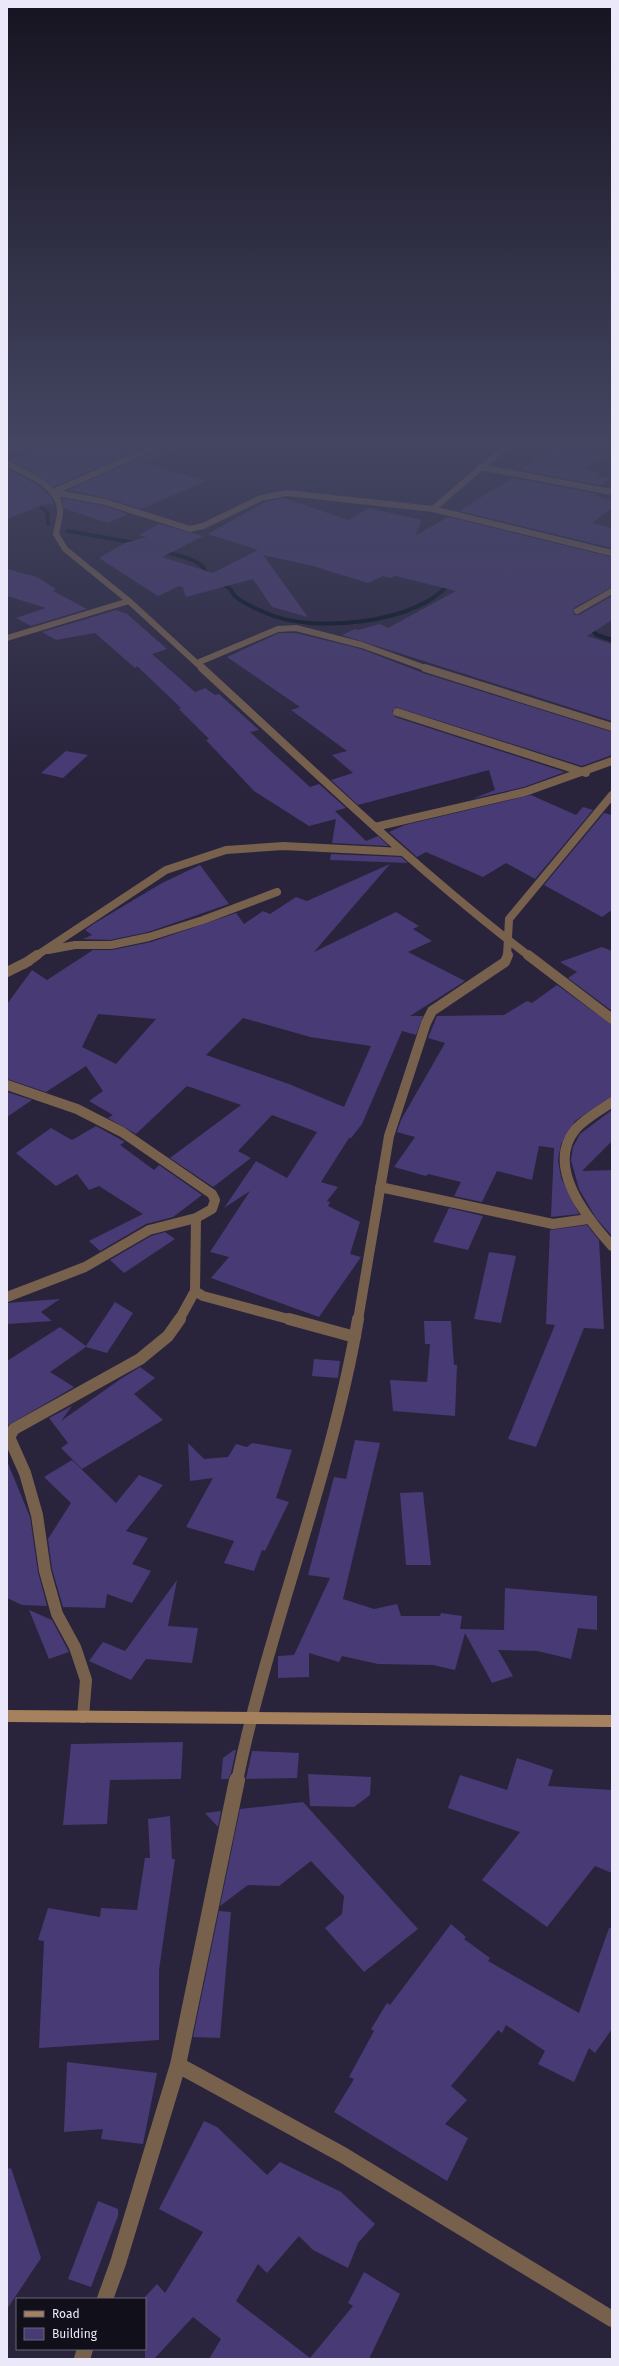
<svg xmlns="http://www.w3.org/2000/svg" width="619" height="2366" font-family="'Fira Sans',sans-serif">
	<style>
		.lines { fill: none; stroke-linecap: round; stroke-linejoin: round }
		.stream { stroke: #00101b; stroke-width: 4 }
		.building { fill: #483a74; fill-rule: evenodd }
		.street-far4 { stroke: #78614c; stroke-width: 6 }
		.street-far3 { stroke: #78614c; stroke-width: 8 }
		.street-far2 { stroke: #78614c; stroke-width: 10 }
		.street-far1 { stroke: #78614c; stroke-width: 12 }
		.street { stroke: #78614c; stroke-width: 16 }
		.secondary { stroke: #a5815e; stroke-width: 12 }
	</style>
	<rect width="100%" height="100%" fill="#29243c"/>
	<g class="lines">
		<path class="stream" d="M33 500 48 513V524
			M68 531 141 544
			M162 551C174 555 192 557 202 566 206 570 207 578 212 581 216 585 224 584 229 588 232 590 233 595 236 597 244 604 257 609 266 613 311 634 421 624 451 581
			M588 627 597 635 612 640"/>
	</g>
	<path class="building" d="M7 442H154L54 487 34 472 8 460 28 454 7 448Z
		M170 442 194 443 145 463 206 481 141 509 106 498 68 490 168 446Z
		M553 448 605 458 582 469 600 473 597 476 611 479 601 485 521 470 536 458 544 455Z
		M7 469 37 485 50 496 54 505 48 503 7 519Z
		M512 478 598 494 595 496 612 500V508L592 523 612 528V548L459 511Z
		M62 498 104 506 128 514 108 523 64 508Z
		M284 498 348 520 369 508 422 520 415 536 448 517 612 557V587L575 607 573 611 574 615H579L612 596V620L587 636 612 644V721L342 635 355 629 358 630 380 624 388 628 456 591 396 576 390 578 383 576 368 583 313 566 263 555 308 617 272 607 253 579 186 597 183 589 185 588 179 586 158 596 99 558 125 543 147 537 139 535 159 524 203 536 162 557 213 573 258 550 208 534 265 502Z
		M7 569 37 577 56 589 53 591 87 609 31 626 16 618 46 608 7 596Z
		M116 610 127 614 167 649 152 654 195 692 205 688 215 695 219 694 259 730 250 732 310 787 319 784 346 808 335 811 366 841 378 836 389 846 332 843 336 819 309 826 254 791 206 740 209 739 179 709 181 708 137 666 135 668 95 633 56 640 42 632Z
		M279 633H296L361 649 423 673 612 732V755L582 766 396 707 392 711 395 717 565 772 524 787 472 799 495 790 489 770 358 805 331 780 353 773 332 755 347 751 291 710 300 707 227 657Z
		M66 751 88 755 63 778 41 773Z
		M531 795 576 815 583 807 593 810 535 879 506 863 483 877 426 852 417 857 389 832 405 825Z
		M604 813 612 815V910L602 917 544 885Z
		M331 854 401 857 408 863 330 860Z
		M390 864 314 952 396 912 419 926 413 929 432 941 408 952 465 981 410 1016H423L416 1035 402 1031 362 1124 351 1138H349L321 1182 338 1187 327 1201 330 1202 328 1206 360 1222 350 1254 361 1257 319 1317 211 1278 229 1257 210 1252 250 1191 224 1208 256 1161 287 1178 317 1132 272 1115 238 1151 251 1158 213 1187 170 1158 241 1105 187 1086 136 1134 108 1118 113 1115 89 1101 103 1091 86 1066 46 1092 7 1079V1004L32 970 47 980 93 950H112L151 942 236 913 244 924 263 911 270 914 296 897 307 901ZM98 1014 156 1019 116 1064 82 1047ZM243 1018 310 1037 371 1046 344 1107 289 1084 206 1055Z
		M200 865 229 904 148 932 110 940 83 939 92 935 85 930 95 923 162 883Z
		M602 947 612 951V1011L568 978 577 972 560 962Z
		M557 985 612 1025V1096L575 1121 561 1144 558 1160 561 1178 579 1214 551 1217 554 1148 539 1146 532 1180 497 1171 482 1202 454 1196 461 1182 428 1174 426 1176 394 1167 415 1137 397 1132 401 1120 445 1043 428 1038 437 1016 504 1015 527 1001 532 1003Z
		M7 1092 32 1100 7 1117Z
		M612 1110V1141L582 1171 612 1170V1236L596 1218 579 1189 571 1160 573 1147 580 1134Z
		M96 1126 125 1142 120 1145 154 1170 159 1165 202 1195 173 1217 146 1224 100 1251 89 1241 143 1214 99 1186 89 1190 77 1174 56 1186 16 1153 51 1128 72 1140Z
		M449 1208 483 1216 468 1250 433 1242Z
		M587 1225 599 1240 604 1329 584 1328 536 1447 508 1439 555 1325 546 1324 550 1230Z
		M165 1232 175 1239 124 1273 110 1260 151 1236Z
		M489 1252 516 1256 501 1323 474 1319Z
		M60 1299 41 1312 52 1321 7 1324V1303Z
		M115 1302 133 1313 107 1353 86 1347 50 1372 74 1387 7 1426V1361L60 1327 86 1346Z
		M424 1321H451L454 1365H457L455 1416 393 1411 390 1380 427 1382 430 1344H425Z
		M314 1359 340 1361 338 1378 312 1376Z
		M140 1367 155 1378 134 1394 163 1420 82 1469 61 1448 68 1443 49 1418 72 1406 61 1421 122 1378Z
		M355 1440 380 1443 343 1599 374 1609 397 1604 401 1616H440L441 1613 462 1616 460 1629 504 1630 505 1588 597 1596V1630L578 1628 571 1659 537 1651 498 1650 513 1676 492 1683 465 1633 455 1670 433 1665 378 1664 342 1656 339 1662 309 1653V1677L278 1678V1656L294 1655 330 1578 308 1575 334 1477 346 1479Z
		M188 1443 204 1459 228 1457 236 1444 247 1447 252 1443 292 1450 276 1498 289 1502 265 1551 262 1550 254 1571 224 1563 234 1541 186 1527 213 1478 190 1481Z
		M72 1460 116 1503 139 1475 163 1485 126 1531 148 1538 132 1564 151 1571 132 1603 107 1594 105 1608 63 1607 52 1569 48 1539 71 1503 44 1477Z
		M7 1461 30 1517 38 1572 47 1606 22 1605 7 1598Z
		M423 1492 431 1565H406L400 1493Z
		M177 1580 168 1626 198 1628 192 1663 146 1659 131 1680 89 1661 103 1642 125 1651Z
		M29 1610 52 1620 69 1652 49 1659Z
		M183 1742 181 1779 110 1780 107 1824 63 1825 71 1744Z
		M234 1750H236L231 1773 228 1779H221L223 1758Z
		M252 1751 299 1753 297 1778 246 1779Z
		M517 1758 553 1770 548 1786 612 1790V1873L595 1866 547 1927 482 1880 520 1832 448 1808 460 1775 507 1790Z
		M308 1774 371 1777 370 1795 354 1807 310 1806Z
		M303 1802 418 1929 364 1972 325 1928 342 1914 344 1896 311 1861 279 1886 248 1885 220 1906 240 1809Z
		M221 1811 218 1827 205 1813Z
		M170 1816 172 1859H175L159 1970V2040L39 2048 44 1941 38 1940 48 1908 100 1917 101 1908 137 1910 145 1858H150L148 1819Z
		M219 1911 231 1912 220 2038 193 2037Z
		M451 1924 466 1937 464 1939 490 1958 488 1961 579 2013 609 1928H612V2029L595 2053 589 2048 574 2082 538 2064 545 2051 506 2025 502 2033 498 2030 451 2086 467 2100 445 2124 468 2138 447 2181 334 2112 354 2079 349 2077 374 2031 371 2029 387 2003 390 2005Z
		M67 2062 157 2073 143 2144 101 2139 103 2129 64 2132Z
		M204 2121 217 2127 267 2175 280 2162 341 2192 375 2224 358 2243 348 2268 313 2250 299 2236 267 2273 258 2264 236 2301 310 2358 353 2306 348 2303 364 2272 400 2294 369 2359H209L221 2339 193 2317 154 2359H145V2297L157 2284 165 2293 203 2232 159 2209Z
		M11 2168 41 2258 7 2309V2169Z
		M98 2201 118 2209V2216L91 2287 68 2279Z"/>
	<g class="lines">
		<path class="street-far4" d="M7 464C26 473 58 485 60 509 61 518 57 525 56 534L65 549 129 601 203 669
			M480 467 612 492
			M53 492 105 502 190 529 203 526 261 498 287 493 433 509 612 553
			M53 492 166 442
			M433 509 511 442
			M577 611 612 591
			M7 638 129 601
			M197 663 278 629 296 628 362 645 428 669"/>
		<path class="street-far3" d="M202 668C309 766 414 868 529 956
			M425 668 612 727
			M397 712 586 773
			M375 827 525 792 612 761
			M48 950 75 945H111L149 937 203 920 277 892
			M36 956 166 870 226 850 283 846 403 852
			M507 956 509 919 612 795"/>
		<path class="street-far2" d="M528 955 612 1019
			M24 964 37 955
			M7 972 29 961
			M7 1085 77 1109 122 1132 212 1194 215 1200 212 1209 196 1218 149 1230 85 1267 7 1297
			M612 1102C601 1110 584 1119 575 1130 545 1167 587 1218 612 1246
			M380 1187 553 1224 588 1219
			M196 1218 195 1291 203 1296 292 1320
			M179 1320 195 1291
			M358 1320 389 1136 426 1023 432 1011 505 962 508 955"/>
		<path class="street-far1" d="M289 1319 355 1337
			M83 1717 86 1680 75 1647 57 1614 45 1571 37 1515 25 1473 9 1437 14 1429 140 1359 168 1336 180 1319
			M237 1781C269 1625 331 1477 358 1319"/>
		<path class="street" d="M178 2065 343 2155 612 2319
			M105 2299 118 2263 178 2065 237 1780
			M82 2359 85 2349"/>
		<path class="secondary" d="M7 1716 612 1721"/>
	</g>
	<linearGradient id="sky" x2="0" y2="1"><stop stop-color="#171421"/><stop offset="0.57" stop-color="#434561"/><stop offset="1" stop-color="#434561" stop-opacity="0"/></linearGradient>
	<rect width="619" height="774" fill="url(#sky)"/>
	<rect width="619" height="2366" fill="none" stroke="#ebe9f9" stroke-width="16"/>
	<rect x="16" y="2298" width="130" height="52" fill="#110f1a" stroke="#686673"/>
	<rect x="24" y="2311" width="20" height="6" fill="#a5815e" stroke="#686673"/>
	<text x="52" y="2318" font-size="12" fill="#ebe9f9">Road</text>
	<rect x="24" y="2328" width="20" height="12" fill="#483a74" stroke="#686673"/>
	<text x="52" y="2338" font-size="12" fill="#ebe9f9">Building</text>
</svg>
